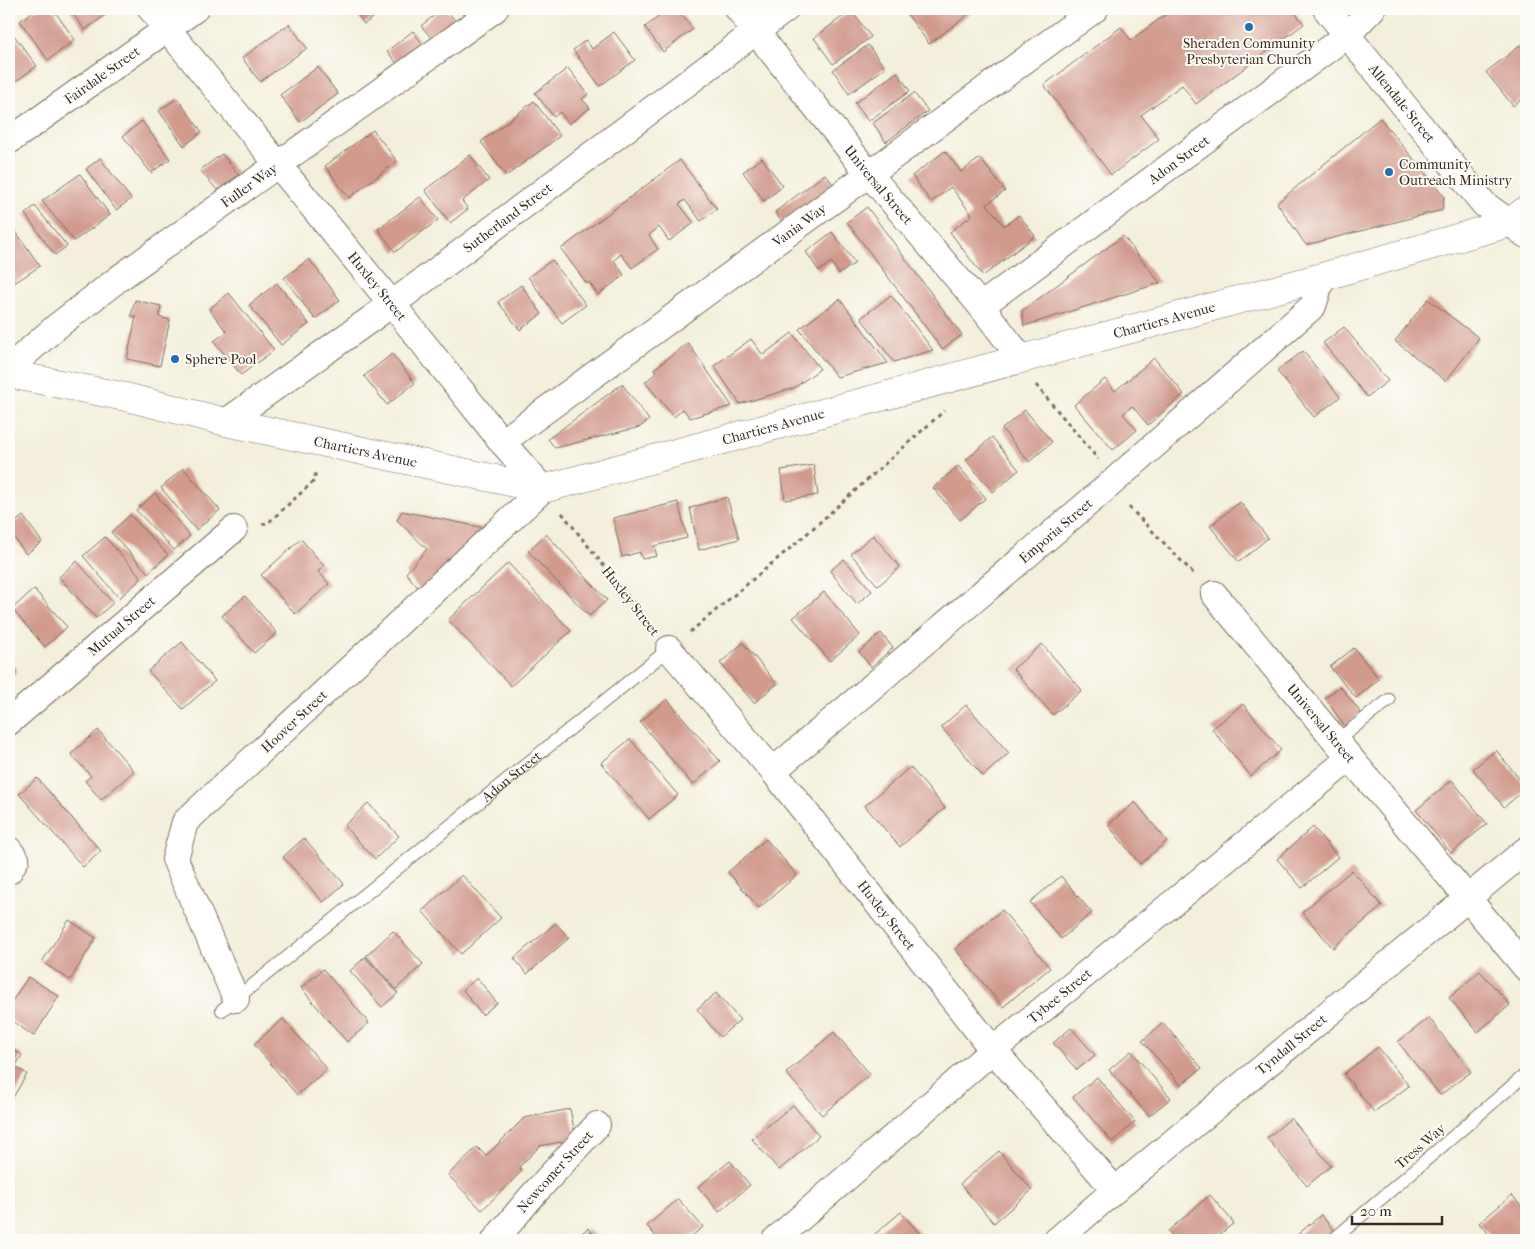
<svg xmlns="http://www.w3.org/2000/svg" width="1535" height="1249" font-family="'IM FELL French Canon',serif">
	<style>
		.building { fill: #d19a8d }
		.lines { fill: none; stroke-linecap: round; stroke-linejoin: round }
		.service-casing { stroke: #7b6f60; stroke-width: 14 }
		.minor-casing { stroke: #7b6f60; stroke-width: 28 }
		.tertiary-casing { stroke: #7b6f60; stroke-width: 29 }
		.path { stroke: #7b6f60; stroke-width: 3; stroke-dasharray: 4 4; stroke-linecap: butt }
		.service { stroke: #fff; stroke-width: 12 }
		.minor { stroke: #fff; stroke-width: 26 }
		.tertiary { stroke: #fff; stroke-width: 28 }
		.poi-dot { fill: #1f6fb2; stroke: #fdfcf7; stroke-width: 2 }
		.labels { text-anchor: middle; stroke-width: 4; stroke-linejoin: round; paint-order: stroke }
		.poi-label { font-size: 14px; fill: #3b2a1e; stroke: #fdfcf7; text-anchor: start }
		.street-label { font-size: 14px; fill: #3b2a1e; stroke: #fdfcf7 }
	</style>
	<rect width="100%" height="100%" fill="#fdfcf7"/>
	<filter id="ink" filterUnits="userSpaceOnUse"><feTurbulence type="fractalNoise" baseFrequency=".02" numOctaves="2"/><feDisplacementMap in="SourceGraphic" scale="10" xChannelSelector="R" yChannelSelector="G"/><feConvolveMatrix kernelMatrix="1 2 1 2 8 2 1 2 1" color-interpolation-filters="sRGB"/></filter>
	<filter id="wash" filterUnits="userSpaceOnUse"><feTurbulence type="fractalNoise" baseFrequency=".0096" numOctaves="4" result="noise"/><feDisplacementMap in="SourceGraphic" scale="20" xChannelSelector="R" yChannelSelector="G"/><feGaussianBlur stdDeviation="1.12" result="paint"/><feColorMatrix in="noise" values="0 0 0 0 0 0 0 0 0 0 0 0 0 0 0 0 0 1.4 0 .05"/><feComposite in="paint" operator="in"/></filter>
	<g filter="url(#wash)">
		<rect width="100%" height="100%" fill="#f3efdc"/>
		<g id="blocks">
			<path class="building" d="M36 9H53L75 40 48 60 20 21Z
				M69 9H104L108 13 85 30Z
				M353 9H385L364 24Z
				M442 9H445L460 26 437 44 421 26Z
				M669 9H677L693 29 663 52 645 27Z
				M908 9H971L973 11 929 44 905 11Z
				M1173 9H1292L1304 24 1196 104 1182 85 1141 115 1159 139 1111 175 1044 85 1121 27 1131 40Z
				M851 10 871 37 833 64 814 38Z
				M289 24 307 48 260 82 242 58Z
				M9 29 37 66 12 84 9 80Z
				M413 31 428 51 403 71 387 51Z
				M614 32 635 60 600 86 573 50 586 40 592 49Z
				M1526 41V96L1513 106 1486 72Z
				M868 45 885 68 849 94 833 70Z
				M318 67 338 94 300 122 280 95Z
				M568 68 588 94 582 99 590 108 569 124 560 112 554 117 535 93Z
				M897 72 910 91 868 121 855 103Z
				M914 93 928 111 886 142 873 123Z
				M177 98 202 132 184 146 159 111Z
				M534 101 560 136 506 176 481 142Z
				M1380 118 1444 196 1442 210 1306 245 1277 203Z
				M142 121 170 159 151 173 123 136Z
				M373 130 397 161 349 198 325 166Z
				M945 151 961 172 980 158 1005 191 987 204 1004 226 1019 215 1035 236 983 276 950 232 972 215 951 187 931 202 912 176Z
				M222 154 239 175 217 190 200 170Z
				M470 155 489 180 462 201 468 209 450 223 425 190Z
				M100 158 131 199 116 210 86 169Z
				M762 158 783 186 764 201 743 172Z
				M680 160 717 209 701 221 685 200 679 204 694 223 669 241 659 227 649 235 658 249 632 268 621 254 614 260 624 275 598 295 589 282 587 284 561 249Z
				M80 174 110 215 74 241 42 201Z
				M825 174 836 188 785 226 775 212Z
				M420 197 438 220 395 252 378 229Z
				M35 206 67 246 55 255 25 214Z
				M867 207 962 335 942 349 847 222Z
				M14 229 40 266 10 286 9 284V233Z
				M832 232 855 263 839 274 831 262 819 271 806 252Z
				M1123 236 1160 283 1024 326 1022 311Z
				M309 259 340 300 315 319 284 278Z
				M552 260 586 305 562 323 528 277Z
				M277 283 309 324 281 345 249 305Z
				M521 285 542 314 520 330 498 302Z
				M229 293 274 350 241 375 214 341 227 332 209 309Z
				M891 295 933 350 894 362 861 318Z
				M840 299 888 363 837 377 799 329Z
				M1428 299 1479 338 1446 381 1395 341Z
				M135 300 161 306 159 317 170 320 160 366 127 359 136 317 131 316Z
				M1344 327 1388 381 1367 397 1323 343Z
				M792 333 820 369 794 388 740 404 714 366 751 339 763 355Z
				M688 343 732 406 690 418 683 409 674 417 645 382 656 373 654 369Z
				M1303 351 1340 397 1314 417 1277 371Z
				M392 354 415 383 387 405 364 376Z
				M1154 358 1184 394 1148 425 1132 406 1123 414 1137 430 1113 450 1074 405 1105 379 1115 391Z
				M622 384 649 420 640 427 555 448 548 439Z
				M1025 410 1052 442 1029 462 1002 429Z
				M992 437 1019 470 993 492 966 460Z
				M814 465 818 495 785 500 781 470Z
				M958 466 986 498 960 520 933 488Z
				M183 468 220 510 196 530 161 488Z
				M155 493 190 536 174 550 136 510Z
				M727 497 739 539 699 550 690 508Z
				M678 502 687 538 654 546 657 556 642 559 640 552 622 557 613 518Z
				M1240 502 1268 538 1239 562 1210 526Z
				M402 511 490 529 420 590 406 573 427 549 397 520Z
				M130 515 168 555 148 573 111 532Z
				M23 516 42 542 26 554 9 531V527Z
				M546 534 607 600 589 616 528 551Z
				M873 535 900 567 878 586 851 554Z
				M105 537 142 578 119 598 83 556Z
				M301 539 324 566 318 571 329 584 295 614 261 575Z
				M844 559 872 591 857 604 830 571Z
				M77 561 113 603 96 618 59 577Z
				M508 563 571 631 511 686 448 620Z
				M34 589 67 627 45 647 12 609Z
				M824 592 860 635 830 661 793 618Z
				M245 596 277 633 254 653 222 616Z
				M881 633 893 648 871 667 859 652Z
				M182 642 215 681 183 709 148 671Z
				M743 643 777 684 754 703 720 663Z
				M1042 644 1082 690 1053 715 1013 669Z
				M1354 648 1379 679 1356 698 1330 667Z
				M9 661 17 671 9 679Z
				M1340 686 1361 713 1345 727 1325 698Z
				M667 699 720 761 693 785 640 722Z
				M1243 704 1281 750 1251 776 1212 729Z
				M966 705 1009 753 983 776 941 727Z
				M98 730 134 771 101 800 85 781 91 776 71 754Z
				M630 739 678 795 649 819 601 763Z
				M1496 750 1526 787V789L1504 807 1473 769Z
				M910 767 945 808 900 847 865 806Z
				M37 778 101 851 83 867 19 794Z
				M1452 780 1487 824 1451 853 1416 810Z
				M1135 802 1167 841 1140 864 1108 825Z
				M368 803 399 836 375 859 344 826Z
				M1313 827 1338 857 1302 888 1277 859Z
				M304 838 344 884 323 902 283 857Z
				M766 839 797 875 759 908 728 872Z
				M1352 870 1382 906 1333 948 1302 912Z
				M462 875 501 918 461 954 422 911Z
				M1061 876 1092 913 1061 939 1030 902Z
				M1002 910 1050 968 1003 1007 955 949Z
				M69 920 96 938 70 980 42 962Z
				M556 923 569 938 527 974 514 958Z
				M393 931 423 964 396 989 366 956Z
				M365 957 398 993 382 1007 350 971Z
				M323 969 369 1023 347 1042 301 988Z
				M1480 971 1510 1005 1478 1032 1449 998Z
				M28 977 59 996 34 1036 9 1019V1006Z
				M477 978 497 1003 482 1015 463 990Z
				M716 993 740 1020 720 1037 697 1009Z
				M1429 1018 1471 1072 1440 1095 1398 1042Z
				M283 1019 327 1069 297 1095 254 1044Z
				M1163 1023 1202 1068 1181 1085 1142 1041Z
				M1071 1028 1095 1055 1077 1070 1053 1043Z
				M834 1032 870 1074 822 1115 786 1073Z
				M9 1047 22 1055 15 1067 27 1074 12 1099 9 1097Z
				M1378 1047 1409 1086 1374 1112 1344 1074Z
				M1131 1051 1171 1098 1149 1116 1109 1070Z
				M1097 1077 1135 1122 1112 1142 1073 1097Z
				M793 1105 819 1136 779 1170 752 1139Z
				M570 1109 576 1139 540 1146 519 1167 522 1171 482 1210 448 1175 477 1147 486 1156 524 1118Z
				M1291 1118 1331 1166 1307 1186 1267 1138Z
				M999 1151 1032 1190 994 1223 960 1184Z
				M730 1161 750 1185 719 1212 698 1187Z
				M1210 1195 1234 1223 1213 1240H1176L1168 1231Z
				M1512 1195 1526 1212V1240H1494L1479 1223Z
				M678 1199 703 1227 687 1240H659L647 1226Z
				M901 1212 925 1240H868Z
				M1321 1215 1336 1233 1328 1240H1291Z
				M588 1228 598 1240H573Z"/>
		</g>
	</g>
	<g filter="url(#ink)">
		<use href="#blocks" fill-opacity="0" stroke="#7b6f60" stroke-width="1"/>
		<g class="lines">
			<defs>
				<g id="service">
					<path d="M1336 741 1389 700"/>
					<path id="s1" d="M222 1010 669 649"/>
					<path d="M1333 1240 1526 1074"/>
				</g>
				<g id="minor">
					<path id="s2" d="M151 9 392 304 502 442 543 489 185 822 175 859 236 999"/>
					<path id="s3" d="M738 9 869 174 981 306 1021 358"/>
					<path id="s4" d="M1326 9 1484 204 1526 235"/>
					<path id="s5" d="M9 141 195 9"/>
					<path id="s6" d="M981 306 1347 35 1372 9"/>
					<path id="s7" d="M9 368 56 327 118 279 495 9"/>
					<path id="s8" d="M226 422 392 304 786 9"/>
					<path id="s9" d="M502 442 1095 9"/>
					<path id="s10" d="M1214 594 1336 741 1526 968"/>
					<path id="s11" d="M669 649 773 771 993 1050 1115 1190"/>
					<path id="s12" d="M9 722 234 529"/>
					<path id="s13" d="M773 771 1108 486 1313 306 1322 277"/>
					<path d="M9 850 16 859 9 871"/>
					<path id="s14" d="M495 1240 531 1197 597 1125"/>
					<path id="s15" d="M775 1240 993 1050 1350 758"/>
					<path id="s16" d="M1057 1240 1115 1190 1526 850"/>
				</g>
				<g id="tertiary">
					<path id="s17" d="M9 374 126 397 226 422 543 489 1322 277 1509 223 1526 210"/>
				</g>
			</defs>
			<use href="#service" class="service-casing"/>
			<use href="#minor" class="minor-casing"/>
			<use href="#tertiary" class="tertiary-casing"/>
			<path class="path" d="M1036 385 1098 459
				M1129 507 1194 574
				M562 513 653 628
				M262 524 268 523 314 481 316 471
				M690 632 801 539 944 411"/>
			<use href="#service" class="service"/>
			<use href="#minor" class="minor"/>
			<use href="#tertiary" class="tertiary"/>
		</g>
	</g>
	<g class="poi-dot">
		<circle cx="1249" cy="27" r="5"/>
		<circle cx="1389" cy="172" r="5"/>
		<circle cx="175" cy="359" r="5"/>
	</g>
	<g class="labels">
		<g class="poi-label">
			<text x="1249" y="48" text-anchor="middle">Sheraden Community<tspan x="1249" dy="16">Presbyterian Church</tspan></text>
			<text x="1399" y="169">Community<tspan x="1399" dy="16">Outreach Ministry</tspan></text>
			<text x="185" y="364">Sphere Pool</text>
		</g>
		<g class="street-label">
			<text dy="5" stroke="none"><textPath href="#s5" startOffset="114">Fairdale Street</textPath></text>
			<text dy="5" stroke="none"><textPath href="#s4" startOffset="121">Allendale Street</textPath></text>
			<text dy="5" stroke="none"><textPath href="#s6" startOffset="246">Adon Street</textPath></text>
			<text dy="5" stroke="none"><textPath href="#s3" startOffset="225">Universal Street</textPath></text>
			<text dy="5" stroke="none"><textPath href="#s7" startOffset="302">Fuller Way</textPath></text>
			<text dy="5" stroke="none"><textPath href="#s8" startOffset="348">Sutherland Street</textPath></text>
			<text dy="5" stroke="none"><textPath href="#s9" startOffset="368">Vania Way</textPath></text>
			<text dy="5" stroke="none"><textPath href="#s2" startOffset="358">Huxley Street</textPath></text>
			<text dy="5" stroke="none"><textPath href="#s17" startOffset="1190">Chartiers Avenue</textPath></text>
			<text dy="5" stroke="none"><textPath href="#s17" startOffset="785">Chartiers Avenue</textPath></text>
			<text dy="5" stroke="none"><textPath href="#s17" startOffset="365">Chartiers Avenue</textPath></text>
			<text dy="5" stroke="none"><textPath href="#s13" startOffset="371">Emporia Street</textPath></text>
			<text transform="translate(631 601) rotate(52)" y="5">Huxley Street</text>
			<text dy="5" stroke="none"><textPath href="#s12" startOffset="148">Mutual Street</textPath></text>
			<text transform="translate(294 721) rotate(-43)" y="5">Hoover Street</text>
			<text dy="5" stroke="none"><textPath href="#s10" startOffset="168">Universal Street</textPath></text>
			<text dy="5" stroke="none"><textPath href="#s1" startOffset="372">Adon Street</textPath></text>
			<text dy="5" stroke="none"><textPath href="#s11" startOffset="344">Huxley Street</textPath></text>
			<text dy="5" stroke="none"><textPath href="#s15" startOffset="375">Tybee Street</textPath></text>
			<text dy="5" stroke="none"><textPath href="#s16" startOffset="305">Tyndall Street</textPath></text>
			<text transform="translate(1420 1146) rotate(-41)" y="5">Tress Way</text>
			<text dy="5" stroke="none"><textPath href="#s14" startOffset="91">Newcomer Street</textPath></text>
		</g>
	</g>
	<rect width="1535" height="1249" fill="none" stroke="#fdfcf7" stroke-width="30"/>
	<path d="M1352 1216v8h90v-8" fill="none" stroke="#3b2a1e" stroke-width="2.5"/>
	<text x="1360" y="1216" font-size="15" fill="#3b2a1e" stroke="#fdfcf7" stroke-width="4" paint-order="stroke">20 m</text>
</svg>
